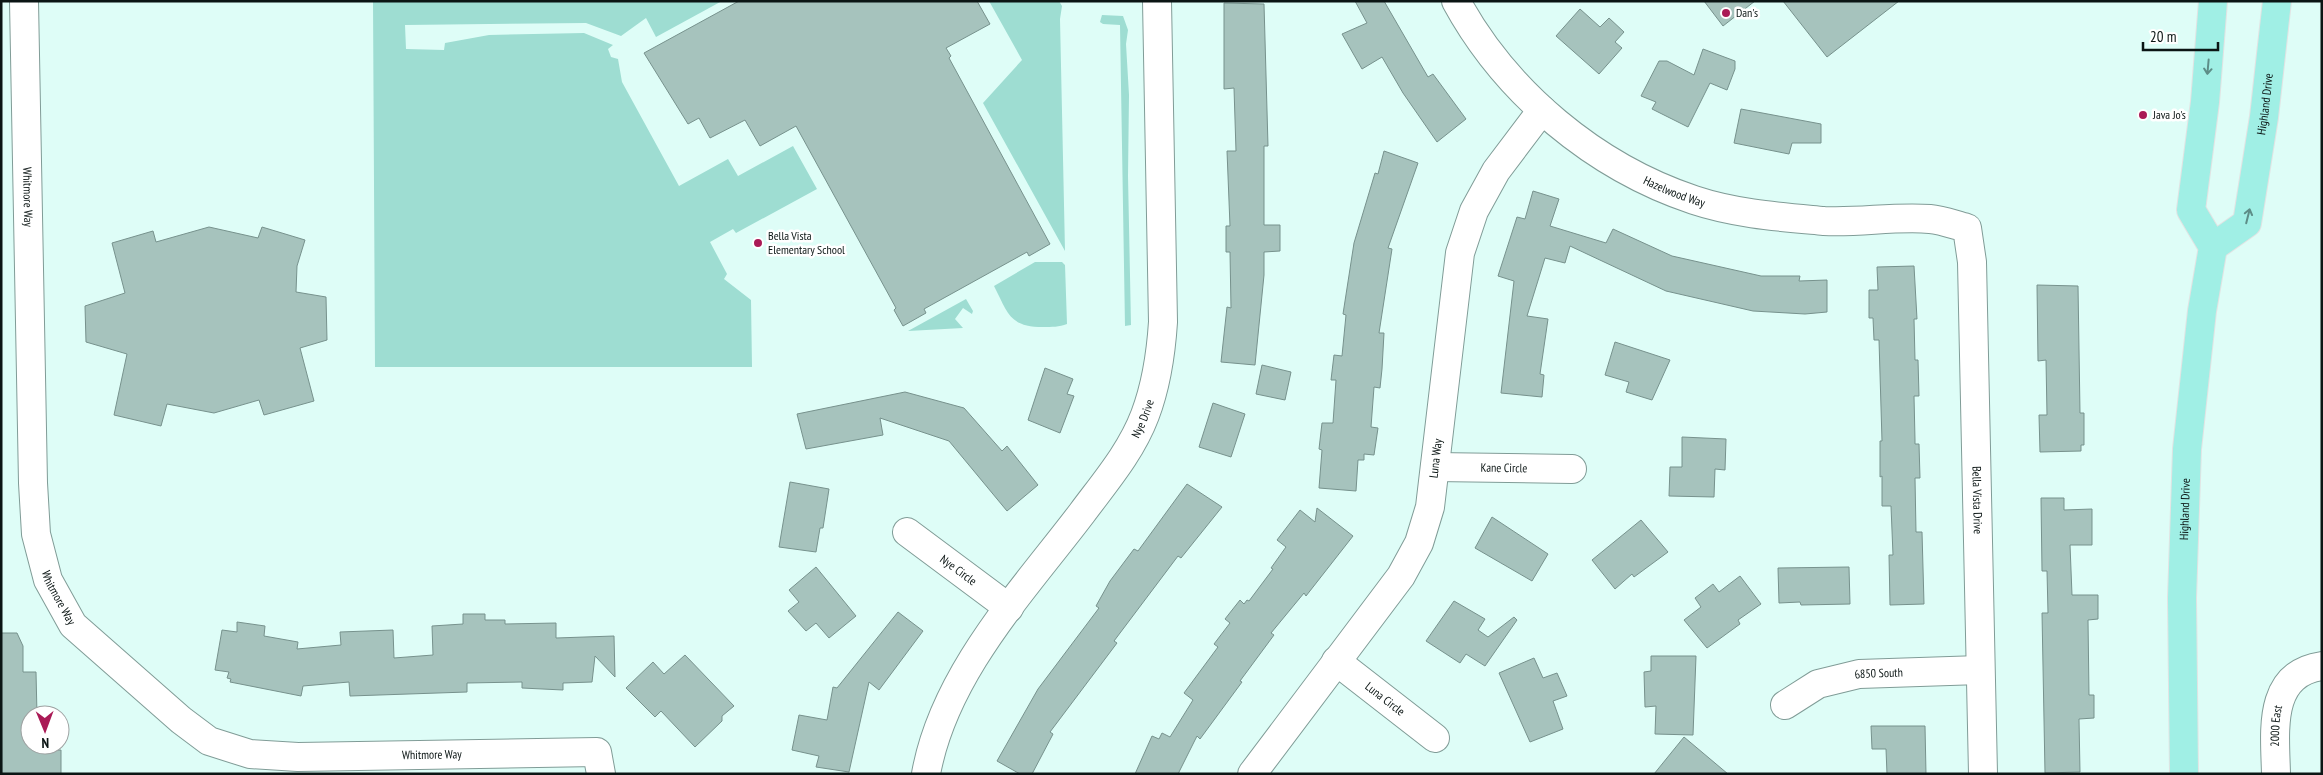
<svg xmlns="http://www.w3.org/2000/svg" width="2323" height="775" font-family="'PT Sans Narrow',sans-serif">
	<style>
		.green { fill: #9eddd2 }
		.building { fill: #a6c3bd; stroke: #77928d }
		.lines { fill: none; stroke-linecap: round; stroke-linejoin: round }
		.minor-casing { stroke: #809c97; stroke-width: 30 }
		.primary-casing { stroke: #e2e3e3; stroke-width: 30 }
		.minor { stroke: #fff; stroke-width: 28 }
		.primary { stroke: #a0efe5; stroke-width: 28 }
		.oneway { stroke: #5d8d87 }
		.poi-dot { fill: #aa1a56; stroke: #fff; stroke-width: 2 }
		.labels { text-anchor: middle; stroke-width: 5; stroke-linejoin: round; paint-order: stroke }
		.poi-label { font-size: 12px; fill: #0b1514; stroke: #fff; text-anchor: start }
		.street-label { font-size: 12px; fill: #0b1514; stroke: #fff }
	</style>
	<rect width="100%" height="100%" fill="#defdf7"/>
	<path class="green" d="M373 1H722L656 37 646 18 621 36 586 23 405 25 406 49 444 50 445 43 489 35 584 33 613 45 608 49 611 57 618 59 622 82 679 186 728 159 738 176 793 146 817 189 736 233 733 229 710 242 727 274 724 279 751 300 752 367H375Z
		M989 1H1059L1062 6 1060 19 1065 251 983 103 1022 60Z
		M1102 15 1123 16 1128 30 1126 44 1129 95 1128 176 1131 325 1125 326 1120 25 1103 24 1100 22Z
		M1035 262H1062L1065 265 1067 324C1059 327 1052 327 1043 327 1009 327 1008 313 994 286Z
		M966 299 973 311 972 314 963 308 955 319 963 328 908 331Z"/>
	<path class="building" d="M739 1H977L990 24 946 48 951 56 949 58 1050 244 1029 256 1027 252 924 309 926 313 903 326 894 310 896 308 796 126 760 146 745 120 710 138 699 118 688 124 644 53Z
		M1355 1H1384L1428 77 1433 74 1466 119 1437 142 1403 93 1382 57 1362 69 1342 34 1367 23Z
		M1704 1H1755L1723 26Z
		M1783 1H1899L1827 57Z
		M1224 3 1264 4 1268 146H1264V225H1280V251L1264 252V275L1255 365 1221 362 1227 307 1231 308 1230 252H1226V226H1230L1227 151H1236L1234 88 1224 89Z
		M1580 9 1600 27 1609 18 1624 32 1615 42 1622 48 1599 74 1556 36Z
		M1703 49 1735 61V69L1727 90 1710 83 1688 127 1652 109 1656 102 1641 96 1659 61H1667L1694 75Z
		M1741 109 1821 124V143H1792L1789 154 1734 143Z
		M1384 151 1418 163 1388 248 1392 249 1379 333H1384L1382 369 1380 388 1374 387 1371 427 1378 428 1374 455 1364 454V460H1358L1356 491 1319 488 1322 450 1319 449 1322 423H1333L1336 380H1331L1334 355 1342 356 1346 315 1343 314 1354 243 1375 173 1378 174Z
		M1533 191 1559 199 1550 226 1606 243 1613 229 1672 256 1761 276H1800L1799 281 1827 280V312L1805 314 1753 311 1666 291 1570 246 1565 263 1545 258 1527 316 1548 319 1540 374 1544 375 1542 397 1501 393 1514 281 1498 276 1517 217 1525 219Z
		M209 227 258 238 262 227 305 240 297 266 296 292 326 297 327 340 300 348 314 401 264 415 259 400 214 413 167 404 161 426 114 415 127 354 86 342 85 306 125 293 112 243 153 231 156 242Z
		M1914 266 1917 319H1914L1915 360H1918L1919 396H1914L1915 440V444H1919L1920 478H1915L1916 532H1922L1924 604 1890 605 1889 555H1893L1891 506H1882V476L1880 477V441H1882L1879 340H1874L1873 318H1869V290H1878L1877 267Z
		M2037 285 2078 286 2080 413H2084V445H2081V451L2040 452 2039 415H2047L2046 360 2038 361Z
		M1615 342 1670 360 1652 400 1626 392 1629 382 1605 375Z
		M1262 365 1291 372 1285 400 1256 394Z
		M1045 368 1073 379 1067 394 1074 396 1060 433 1028 420Z
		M905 392 964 408 1002 451 1007 446 1038 485 1007 511 949 441 880 418 883 435 806 449 797 414Z
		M1213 403 1245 414 1231 457 1199 447Z
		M1682 437 1726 439 1725 470 1715 469 1714 497 1669 496 1670 467H1682Z
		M790 482 829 489 823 528H820L816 552 779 547Z
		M1187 484 1222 507 1181 558 1178 556 1114 641 1117 643 1050 732 1053 734 1052 736 1032 774H1020L997 761 1038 689 1099 608 1096 606 1110 581 1134 549 1138 551Z
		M2041 498H2064V510L2092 509V545H2070L2072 595H2098V619L2088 620 2089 695H2094V718L2079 719 2080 772 2045 773 2042 613H2048L2047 571H2042Z
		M1317 508 1353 536 1306 596 1304 593 1271 633 1274 635 1240 681 1242 682 1200 739 1197 736 1178 774H1135L1152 736 1159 739 1162 733 1170 737 1193 700 1184 693 1218 647 1214 644 1230 623 1225 619 1240 600 1244 604 1247 600 1249 601 1273 569 1271 568 1286 547 1277 540 1300 510 1315 522Z
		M1492 517 1548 554 1532 581 1475 548Z
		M1641 520 1668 552 1634 577 1632 574 1615 589 1592 560Z
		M816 567 856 616 829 638 816 623 806 631 788 611 799 602 789 590Z
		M1849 567 1850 604 1801 605 1800 602 1779 603 1778 568Z
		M1740 576 1761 604 1738 620 1740 624 1707 648 1684 620 1701 607 1695 598 1713 584 1719 592Z
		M1454 601 1485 619 1478 630 1488 637 1514 617 1517 620 1485 666 1466 654 1460 663 1426 641Z
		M898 612 923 631 879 690 869 682 849 772 816 767 819 756 792 750 799 715 827 720 833 687 837 688Z
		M463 614H485V620H505V624L556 623V638L614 636 615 677 595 656 592 682 563 683V690L522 688V682L467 683V692L350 696 349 682 303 686 301 696 230 682 231 679 227 678 229 672 215 670 222 630 237 632V622L265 626 264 636 298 642 297 649 341 645 340 632 393 630 394 658 433 655 432 626 463 624Z
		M1 633H17L23 646V672H36L37 715H30V745H38V751L61 750V774H2Z
		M685 655 734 706 722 716V721L695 747 661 711 655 717 626 688 653 662 664 674Z
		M1651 656H1696L1693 735 1655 734 1656 706 1645 707 1644 672 1651 671Z
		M1534 658 1543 678 1557 673 1567 696 1553 701 1563 729 1530 742 1499 673Z
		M1871 726H1925L1926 774H1887L1886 749H1872Z
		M1684 737 1728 774H1654Z"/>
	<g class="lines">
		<defs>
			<g id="minor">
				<path id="s1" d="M24 1 33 483 36 534 48 580 73 625 181 720 209 741 250 754 298 757 597 752 601 774"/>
				<path id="s2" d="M1456 1C1506 93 1595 167 1694 200 1736 214 1781 217 1824 221 1859 223 1895 216 1930 219 1942 220 1955 225 1967 228L1972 262 1983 774"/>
				<path id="s3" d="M1435 467 1572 469"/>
				<path id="s4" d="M907 532 1009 608"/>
				<path id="s5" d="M1336 661 1435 738"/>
				<path id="s6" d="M1785 705 1818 684 1859 674 1980 670"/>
				<path id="s7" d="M926 774C944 674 1022 592 1082 513 1105 482 1131 452 1145 415 1156 386 1161 353 1163 322L1157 1"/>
				<path id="s8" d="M1252 774 1401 576 1419 543 1430 507 1460 253 1474 211 1496 171 1542 110"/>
				<path id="s9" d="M2276 774C2275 731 2267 674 2322 666"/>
			</g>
			<g id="primary">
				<path id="s10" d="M2213 247 2247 223 2264 117 2277 1"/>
				<path id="s11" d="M2184 774 2182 598 2187 449 2202 311 2213 247 2191 210 2205 102 2213 1"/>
			</g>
		</defs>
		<use href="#minor" class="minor-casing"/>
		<use href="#primary" class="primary-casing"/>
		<use href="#minor" class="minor"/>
		<use href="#primary" class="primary"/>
	</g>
	<defs><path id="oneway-shaft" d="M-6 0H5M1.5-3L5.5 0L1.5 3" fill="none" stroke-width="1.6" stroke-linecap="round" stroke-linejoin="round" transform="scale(1.25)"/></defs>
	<g class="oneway">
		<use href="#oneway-shaft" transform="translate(2208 67) rotate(95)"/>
		<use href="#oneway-shaft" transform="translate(2248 216) rotate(-76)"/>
	</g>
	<g class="poi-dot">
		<circle cx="1726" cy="13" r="5"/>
		<circle cx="2143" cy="115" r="5"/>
		<circle cx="758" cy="243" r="5"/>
	</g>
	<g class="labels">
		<g class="poi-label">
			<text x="1736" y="17">Dan's</text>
			<text x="2153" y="119">Java Jo's</text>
			<text x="768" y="240">Bella Vista<tspan x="768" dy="14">Elementary School</tspan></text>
		</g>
		<g class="street-label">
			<text dy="4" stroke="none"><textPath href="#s10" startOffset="162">Highland Drive</textPath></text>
			<text dy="4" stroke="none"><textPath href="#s2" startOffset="296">Hazelwood Way</textPath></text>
			<text dy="4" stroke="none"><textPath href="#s1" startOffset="196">Whitmore Way</textPath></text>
			<text dy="4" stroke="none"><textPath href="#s7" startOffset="420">Nye Drive</textPath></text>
			<text dy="4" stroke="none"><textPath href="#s8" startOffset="372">Luna Way</textPath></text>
			<text dy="4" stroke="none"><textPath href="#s3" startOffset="69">Kane Circle</textPath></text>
			<text dy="4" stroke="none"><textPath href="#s2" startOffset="866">Bella Vista Drive</textPath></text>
			<text dy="4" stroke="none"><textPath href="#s11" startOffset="265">Highland Drive</textPath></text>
			<text dy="4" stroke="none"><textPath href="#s4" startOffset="64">Nye Circle</textPath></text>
			<text dy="4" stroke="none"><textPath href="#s1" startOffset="601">Whitmore Way</textPath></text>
			<text dy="4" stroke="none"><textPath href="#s6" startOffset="101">6850 South</textPath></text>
			<text dy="4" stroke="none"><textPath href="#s5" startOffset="62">Luna Circle</textPath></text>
			<text dy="4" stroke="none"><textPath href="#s9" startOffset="48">2000 East</textPath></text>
			<text dy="4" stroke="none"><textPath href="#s1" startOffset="1036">Whitmore Way</textPath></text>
		</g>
	</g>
	<rect width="2323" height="775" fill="none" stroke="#0b1514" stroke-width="5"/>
	<g transform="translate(45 730) rotate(179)"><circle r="24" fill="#ffffff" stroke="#9da1a1"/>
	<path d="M0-4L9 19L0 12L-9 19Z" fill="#aa1a56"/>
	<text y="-8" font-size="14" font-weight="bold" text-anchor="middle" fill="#0b1514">N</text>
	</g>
	<path d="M2143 42v8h75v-8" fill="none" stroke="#0b1514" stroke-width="2.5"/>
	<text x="2150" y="42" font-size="15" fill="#0b1514" stroke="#ffffff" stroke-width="4" paint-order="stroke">20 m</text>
</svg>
